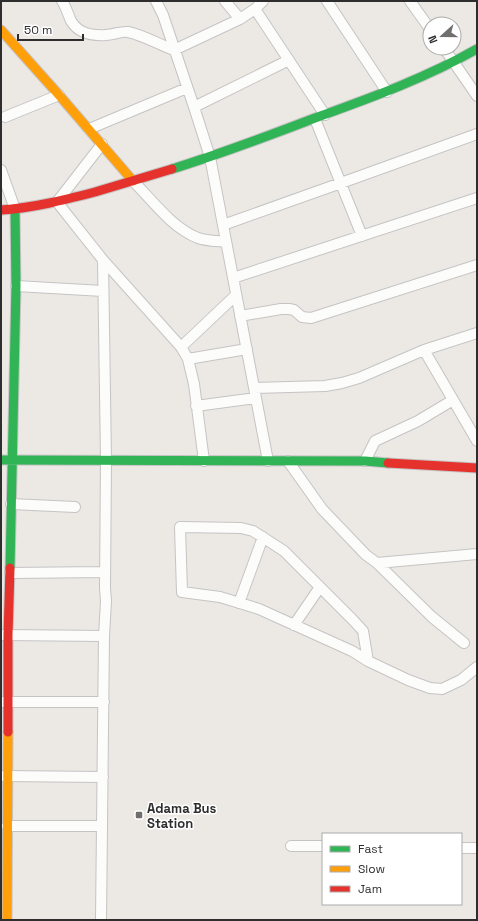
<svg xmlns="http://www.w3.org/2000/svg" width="478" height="921" font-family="'Space Grotesk',sans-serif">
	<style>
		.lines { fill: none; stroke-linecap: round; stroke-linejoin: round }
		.street-casing { stroke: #c5c4c5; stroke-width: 12 }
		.fast-casing { stroke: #c5c4c5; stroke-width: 11 }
		.slow-casing { stroke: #c5c4c5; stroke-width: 11 }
		.jam-casing { stroke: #c5c4c5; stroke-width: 11 }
		.street { stroke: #fcfcfb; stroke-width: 10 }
		.fast { stroke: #30b455; stroke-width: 9 }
		.slow { stroke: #ff9f0a; stroke-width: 9 }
		.jam { stroke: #e5322d; stroke-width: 9 }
		.poi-dot { fill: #706f6e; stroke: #fff; stroke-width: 1.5 }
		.labels { text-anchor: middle; stroke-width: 3; stroke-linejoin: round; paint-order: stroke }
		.poi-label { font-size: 13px; font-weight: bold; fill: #2e2e2e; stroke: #fff; text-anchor: start }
	</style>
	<rect width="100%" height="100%" fill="#ece8e4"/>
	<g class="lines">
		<defs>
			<path id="street" d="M 62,1 C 66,7 68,14 71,21 C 79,34 92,36 106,35 C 113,35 121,31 128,32 C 143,35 160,45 174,50 L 240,19 L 255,9 L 263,1
				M 156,1 L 163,15 L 194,107 L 210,157 L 268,461
				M 225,1 L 240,19
				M 327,1 L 387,92
				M 410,1 L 430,29
				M 255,9 L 325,115
				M 444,48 L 477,96
				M 194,107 L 289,60
				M 5,117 L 59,95
				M 315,119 L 362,236
				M 89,129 L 187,88
				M 1,170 L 15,209
				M 133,181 C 153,201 172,228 198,238 C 207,241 217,241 226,242
				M 223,225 L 341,183 L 477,134
				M 103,260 L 181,347 L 188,359 L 194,384 L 204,461
				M 233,278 L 477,198
				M 16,286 L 103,291
				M 240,316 L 281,309 L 289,309 L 294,310 L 302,317 L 311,318 L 477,265
				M 181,347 L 236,295
				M 424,350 L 477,441
				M 188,359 L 247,349
				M 254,388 L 325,386 L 342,383 L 359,378 L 424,350 L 477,333
				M 196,406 L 256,398
				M 288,461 L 322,509 L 366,555 L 377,563 L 432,617 L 464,643
				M 365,461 L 375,441 L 418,421 L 453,400
				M 11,504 L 75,507
				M 377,563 L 477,554
				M 10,573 L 105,572
				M 239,603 L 263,537
				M 294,625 L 320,587
				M 3,635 L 104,636
				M 368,661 L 363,631 L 353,620 L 284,551 L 253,531 L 241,528 L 180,527 L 182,592 L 220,597 L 259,609 L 352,651 L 368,661 L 408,680 L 430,688 L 442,689 L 461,680 L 477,667
				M 3,702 L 104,702
				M 3,776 L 103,777
				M 7,826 L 102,826
				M 291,846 L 323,846
				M 461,848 L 477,848
				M 101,920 L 104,636 L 106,601 L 105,588 L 106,460 L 103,260 L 57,202 L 102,144"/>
			<path id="fast" d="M 172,169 C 220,154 268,136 315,118 C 370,98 426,78 477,49
				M 1,460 L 365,461 L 388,463
				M 10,568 L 16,286 L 15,209"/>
			<path id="slow" d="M 1,30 L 59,95 L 133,181
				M 7,920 L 8,732"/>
			<path id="jam" d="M 1,210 C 33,208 64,200 95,192 C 121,184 146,177 172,169
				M 388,463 L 477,468
				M 8,732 L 8,635 L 10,568"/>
		</defs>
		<use href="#street" class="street-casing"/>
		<use href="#fast" class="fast-casing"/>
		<use href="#slow" class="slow-casing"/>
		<use href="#jam" class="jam-casing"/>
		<use href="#street" class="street"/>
		<use href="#fast" class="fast"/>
		<use href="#slow" class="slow"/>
		<use href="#jam" class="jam"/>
	</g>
	<rect class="poi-dot" x="135" y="811" width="8" height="8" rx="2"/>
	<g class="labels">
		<g class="poi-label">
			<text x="147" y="813">Adama Bus<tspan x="147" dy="15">Station</tspan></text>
		</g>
	</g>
	<rect width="478" height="921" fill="none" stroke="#2e2e2e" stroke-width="4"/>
	<rect x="322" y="833" width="140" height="72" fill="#ffffff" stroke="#ababab"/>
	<rect x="330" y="846" width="20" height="6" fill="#30b455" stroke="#ababab"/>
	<text x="358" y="853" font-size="12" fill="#2e2e2e">Fast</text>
	<rect x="330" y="866" width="20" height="6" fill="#ff9f0a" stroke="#ababab"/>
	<text x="358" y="873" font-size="12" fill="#2e2e2e">Slow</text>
	<rect x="330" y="886" width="20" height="6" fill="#e5322d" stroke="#ababab"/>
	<text x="358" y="893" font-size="12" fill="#2e2e2e">Jam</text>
	<g transform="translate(442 36) rotate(249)"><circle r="19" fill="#ffffff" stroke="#ababab"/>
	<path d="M0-3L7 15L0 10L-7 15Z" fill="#706f6e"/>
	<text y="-6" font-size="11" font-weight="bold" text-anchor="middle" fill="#2e2e2e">N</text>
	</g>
	<path d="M18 34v6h65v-6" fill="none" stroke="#2e2e2e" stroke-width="2"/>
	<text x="24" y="34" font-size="12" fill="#2e2e2e" stroke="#ffffff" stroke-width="3" paint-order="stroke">50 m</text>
</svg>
